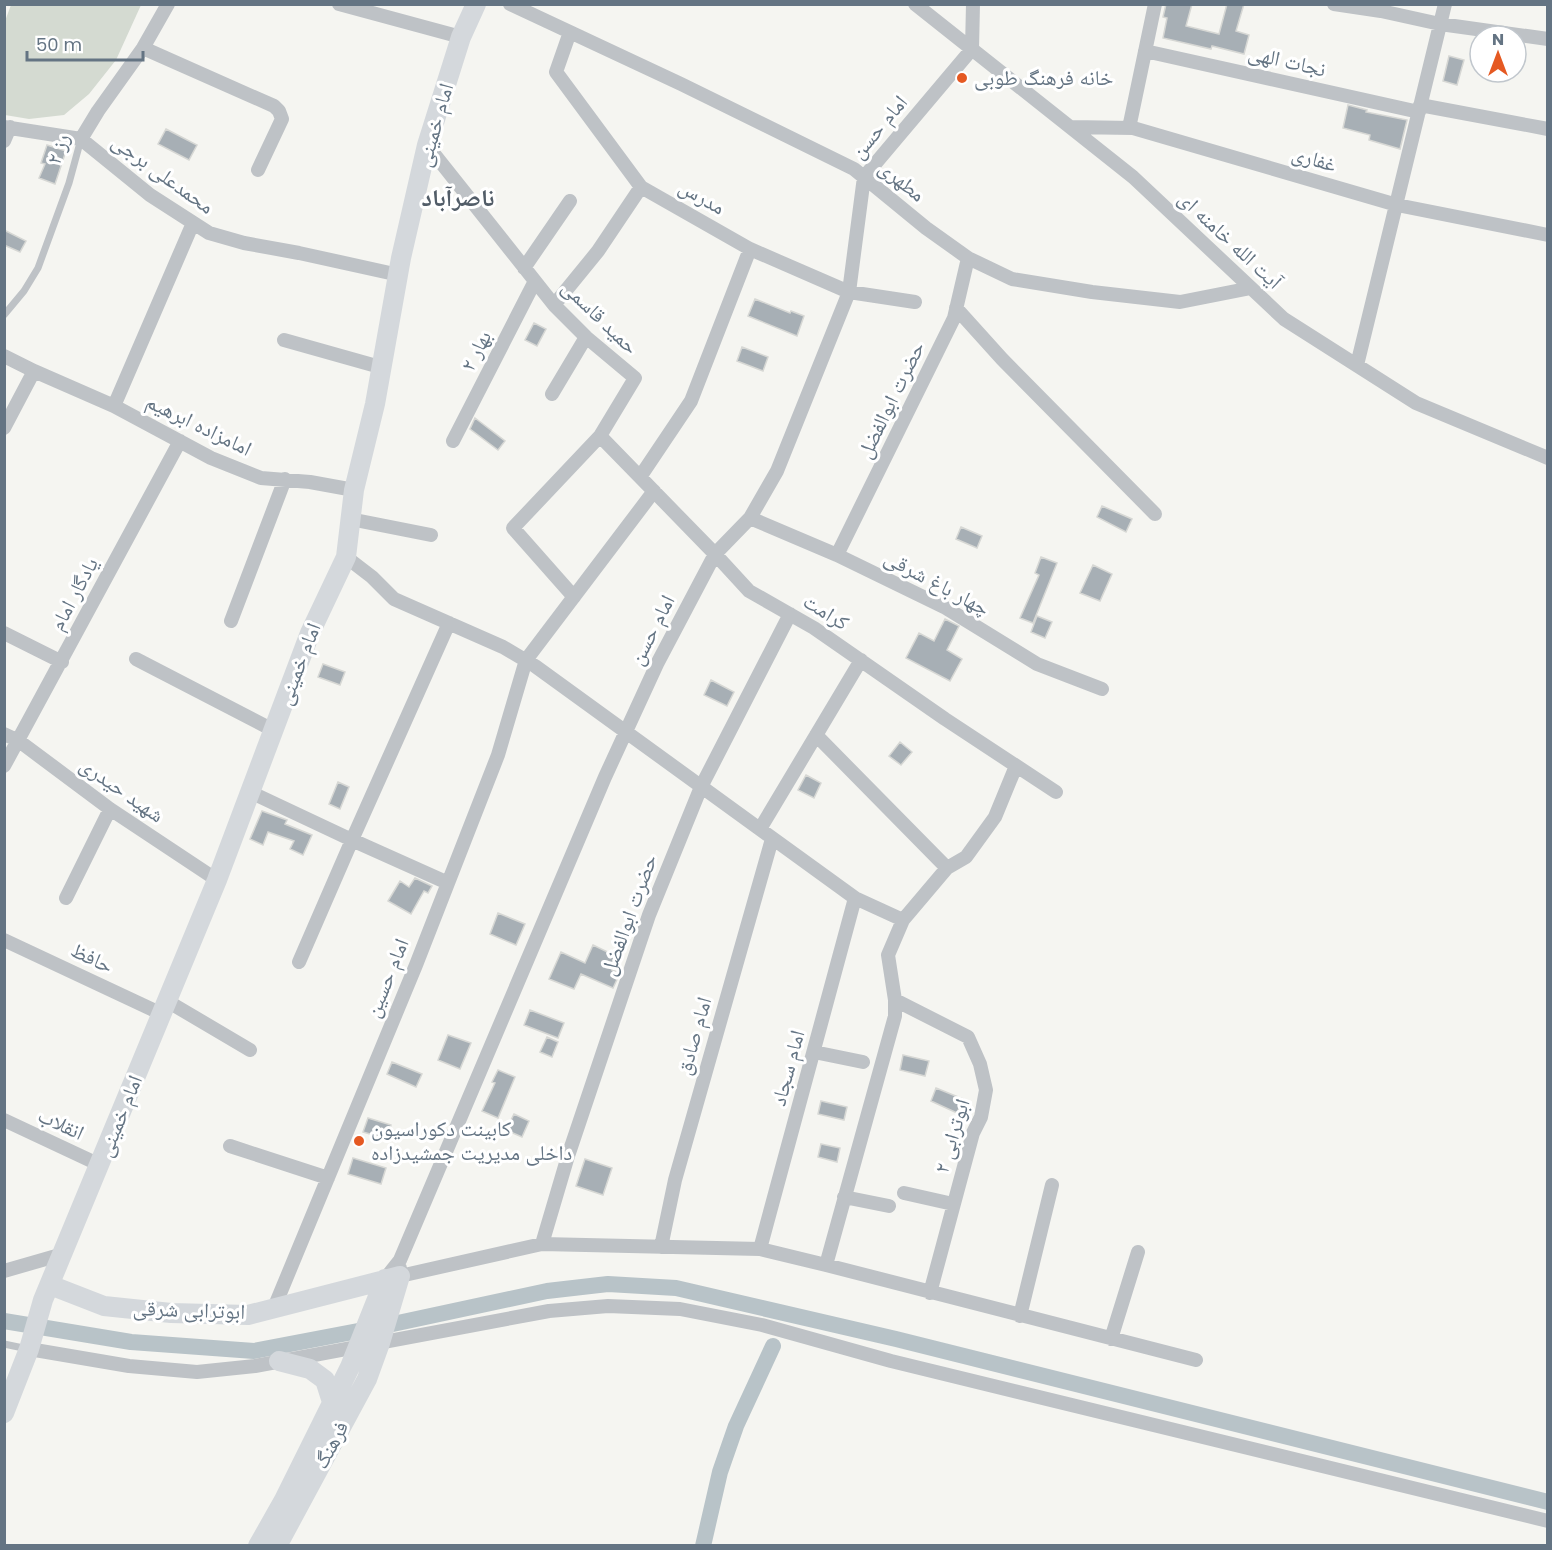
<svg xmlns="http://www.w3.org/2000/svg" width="1552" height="1550" font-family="Poppins,'Noto Naskh Arabic',sans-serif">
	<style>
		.green { fill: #d4dad1 }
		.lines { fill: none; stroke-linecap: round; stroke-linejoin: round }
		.canal { stroke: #b8c3c8; stroke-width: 16 }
		.building { fill: #a7afb5; stroke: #d6d7d4; stroke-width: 1.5 }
		.lane { stroke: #bec2c6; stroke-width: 7 }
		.street { stroke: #bec2c6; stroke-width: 14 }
		.secondary { stroke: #d4d8dc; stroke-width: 20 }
		.poi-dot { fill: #e55922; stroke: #fff; stroke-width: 2 }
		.labels { text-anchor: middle; stroke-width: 6; stroke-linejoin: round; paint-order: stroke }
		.street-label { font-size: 21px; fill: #647483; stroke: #fff }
		.poi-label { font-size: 21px; fill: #647483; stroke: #fff; text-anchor: start }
		.quarter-label { font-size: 24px; font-weight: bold; fill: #525d68; stroke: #fff }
	</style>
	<rect width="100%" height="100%" fill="#f5f5f1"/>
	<path class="green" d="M 11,5 L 11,4 L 141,5 L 116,60 L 89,94 L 64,115 L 29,119 L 5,115 L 5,21 Z"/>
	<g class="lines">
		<path class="canal" d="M 4,1321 L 131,1342 L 254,1351 L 379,1327 L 547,1291 L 608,1284 L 676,1288 L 896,1339 L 1548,1502
			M 703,1546 L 720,1472 L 736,1426 L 773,1346"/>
	</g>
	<path class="building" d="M 1166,4 L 1192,4 L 1186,26 L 1219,34 L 1227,4 L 1244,4 L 1236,31 L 1249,35 L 1244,54 L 1212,46 L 1211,49 L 1163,38 L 1167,18 L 1163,17 Z
		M 1449,56 L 1464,60 L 1457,85 L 1443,81 Z
		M 1348,105 L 1367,110 L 1366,112 L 1407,120 L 1400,149 L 1369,140 L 1370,135 L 1343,128 Z
		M 166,129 L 197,145 L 189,160 L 158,144 Z
		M 47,145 L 66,151 L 55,184 L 39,178 L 45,164 L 41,163 Z
		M 4,230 L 26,241 L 20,252 L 4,245 Z
		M 755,299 L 790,313 L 791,311 L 804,316 L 797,336 L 748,316 Z
		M 534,323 L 546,329 L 537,346 L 525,340 Z
		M 742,347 L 768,357 L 763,371 L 737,361 Z
		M 475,418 L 505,441 L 498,450 L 470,429 Z
		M 1102,506 L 1132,519 L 1126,532 L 1097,517 Z
		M 961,527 L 982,536 L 977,548 L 956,539 Z
		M 1041,557 L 1057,563 L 1033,623 L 1020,618 L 1039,575 L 1035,573 Z
		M 1093,565 L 1112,574 L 1100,601 L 1080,593 Z
		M 1037,616 L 1052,622 L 1045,638 L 1031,632 Z
		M 945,619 L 959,626 L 947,650 L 962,659 L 950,681 L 906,658 L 919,633 L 934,641 Z
		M 323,664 L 345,672 L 340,685 L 318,677 Z
		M 711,680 L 734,692 L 727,706 L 704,695 Z
		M 900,742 L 912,752 L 901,765 L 889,756 Z
		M 806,775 L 821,783 L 814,798 L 798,790 Z
		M 338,782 L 349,787 L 340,809 L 329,804 Z
		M 262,811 L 287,820 L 285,824 L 312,835 L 303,855 L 290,849 L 294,841 L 268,832 L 263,845 L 250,839 Z
		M 415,878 L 432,886 L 428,893 L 424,891 L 411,914 L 388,901 L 400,881 L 409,887 Z
		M 498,913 L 525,924 L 516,945 L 490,934 Z
		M 593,945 L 618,957 L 612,970 L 620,973 L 613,988 L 581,974 L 574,989 L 549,979 L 561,952 L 585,963 Z
		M 530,1010 L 564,1023 L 558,1038 L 524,1025 Z
		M 448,1035 L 471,1043 L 460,1069 L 438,1060 Z
		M 547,1037 L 558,1042 L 552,1057 L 540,1052 Z
		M 903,1055 L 929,1061 L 925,1076 L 900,1070 Z
		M 392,1062 L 422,1074 L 416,1087 L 387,1074 Z
		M 498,1070 L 515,1077 L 498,1118 L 482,1111 L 495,1083 L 492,1082 Z
		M 936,1088 L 963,1099 L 957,1113 L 931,1101 Z
		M 821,1101 L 847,1107 L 844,1120 L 818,1114 Z
		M 514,1114 L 529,1121 L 522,1137 L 506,1130 Z
		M 368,1118 L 391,1125 L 387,1139 L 363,1132 Z
		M 821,1144 L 840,1148 L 837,1162 L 818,1157 Z
		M 353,1158 L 386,1168 L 381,1184 L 348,1174 Z
		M 585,1159 L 612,1168 L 603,1195 L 576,1186 Z"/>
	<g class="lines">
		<path class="lane" d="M 4,315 L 24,291 L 38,268 L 69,183 L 81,139
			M 4,1344 L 28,1349"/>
		<path class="street" d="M 339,4 L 461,37
			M 510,4 L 681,84 L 854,169 L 926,228 L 968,258 L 1012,279 L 1092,292 L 1180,302 L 1251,288
			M 915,4 L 1133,177 L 1284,319 L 1416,403 L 1548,458
			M 1334,4 L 1381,11 L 1440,24 L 1548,39
			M 570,32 L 556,72 L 641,187 L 750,249 L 849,292 L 915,302
			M 143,48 L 274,106 L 279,111 L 282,119 L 258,170
			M 1145,51 L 1419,112
			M 1420,105 L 1548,129
			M 4,127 L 81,139 L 150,195 L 209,233 L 244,243 L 299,253 L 399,275
			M 1070,127 L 1133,128 L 1397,205 L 1548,235
			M 1129,128 L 1155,4
			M 81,139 L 98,111 L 143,48 L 168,4
			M 4,141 L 10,127
			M 427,145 L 554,305 L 586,337 L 635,378 L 600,436 L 513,528 L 574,597
			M 524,268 L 570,201
			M 554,305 L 598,251 L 641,187
			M 956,308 L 1002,359 L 1155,514
			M 284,340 L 380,367
			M 4,356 L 34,371 L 4,428
			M 1357,365 L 1445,4
			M 34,371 L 114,406 L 211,458 L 261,478 L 310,482 L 354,490
			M 552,394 L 586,337
			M 114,406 L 193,223
			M 600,436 L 715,554 L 749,591 L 814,628 L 945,719 L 1056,792
			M 453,441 L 535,281
			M 640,477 L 691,401 L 750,249
			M 750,518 L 837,555 L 946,608 L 1037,664 L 1102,689
			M 350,519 L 431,535
			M 837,555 L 954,318 L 968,258
			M 346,557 L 372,577 L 394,599 L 503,647 L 535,666 L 855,898 L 903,920 L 888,955 L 895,1000 L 895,1016 L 826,1265
			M 231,621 L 285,479
			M 4,633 L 62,662
			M 136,659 L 273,730
			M 4,734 L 19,741 L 110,809 L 217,880
			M 816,735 L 947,868
			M 4,766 L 180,441
			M 250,792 L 352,840 L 299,962
			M 760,829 L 861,660
			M 448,883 L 352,840 L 449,623
			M 66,898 L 110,809
			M 903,920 L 947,868 L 966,857 L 995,817 L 1016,766
			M 4,940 L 162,1014
			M 895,1000 L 968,1037 L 980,1064 L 986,1090 L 981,1117 L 973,1133 L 930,1293
			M 167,1001 L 250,1050
			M 814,1052 L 863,1062
			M 4,1120 L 100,1165
			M 230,1146 L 328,1178
			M 904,1193 L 953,1204
			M 844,1197 L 889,1206
			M 542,1244 L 568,1156 L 649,915 L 701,787 L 790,614
			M 661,1247 L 675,1180 L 772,839
			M 760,1249 L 855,898
			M 400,1268 L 400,1276 L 542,1244 L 760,1249 L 826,1265 L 1196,1360
			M 4,1271 L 63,1254
			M 385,1279 L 400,1260 L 605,777 L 657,664 L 715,554 L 750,518 L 777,471 L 849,292 L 864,177 L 972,49 L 973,4
			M 274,1308 L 416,965 L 498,755 L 526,660 L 654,491
			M 1020,1316 L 1052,1185
			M 1111,1339 L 1138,1252
			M 29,1349 L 129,1366 L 197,1372 L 255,1366 L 549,1311 L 608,1306 L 680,1309 L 762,1325 L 891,1361 L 1548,1521"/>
		<path class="secondary" d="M 50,1285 L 104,1306 L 171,1313 L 248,1315 L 400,1276 L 380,1343 L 367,1379 L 277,1546
			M 279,1361 L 310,1369 L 325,1380 L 332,1402
			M 4,1413 L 29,1349 L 43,1300 L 217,880 L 310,633 L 346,557 L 354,490 L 375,404 L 401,258 L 427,145 L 461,37 L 476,4
			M 258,1546 L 284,1500 L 350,1367 L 385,1279"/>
	</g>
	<g class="poi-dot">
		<circle cx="962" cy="78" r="6"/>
		<circle cx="359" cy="1141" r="6"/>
	</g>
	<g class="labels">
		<g class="street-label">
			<text transform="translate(1287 61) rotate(13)" y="7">نجات الهی</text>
			<text transform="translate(435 125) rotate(-74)" y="7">امام خمینی</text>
			<text transform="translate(879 127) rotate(-50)" y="7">امام حسن</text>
			<text transform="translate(58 149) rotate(-71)" y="7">رز ۲</text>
			<text transform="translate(1314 159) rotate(16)" y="7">غفاری</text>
			<text transform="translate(163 174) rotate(36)" y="7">محمدعلی برجی</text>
			<text transform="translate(902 181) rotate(39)" y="7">مطهری</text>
			<text transform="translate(702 197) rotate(30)" y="7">مدرس</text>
			<text transform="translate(1230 240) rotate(43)" y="7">آیت الله خامنه ای</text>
			<text transform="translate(600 317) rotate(44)" y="7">حمید قاسمی</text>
			<text transform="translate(476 351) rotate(-63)" y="7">بهار ۲</text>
			<text transform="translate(891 400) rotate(-64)" y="7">حضرت ابوالفضل</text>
			<text transform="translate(199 425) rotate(26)" y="7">امامزاده ابرهیم</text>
			<text transform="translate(937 583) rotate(28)" y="7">چهار باغ شرقی</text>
			<text transform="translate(74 594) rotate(-62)" y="7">یادگار امام</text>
			<text transform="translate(826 612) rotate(32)" y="7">کرامت</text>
			<text transform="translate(652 630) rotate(-63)" y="7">امام حسن</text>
			<text transform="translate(299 664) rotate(-69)" y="7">امام خمینی</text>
			<text transform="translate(122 790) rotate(35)" y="7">شهید حیدری</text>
			<text transform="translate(629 915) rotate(-70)" y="7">حضرت ابوالفضل</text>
			<text transform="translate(92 958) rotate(25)" y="7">حافظ</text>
			<text transform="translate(387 978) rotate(-68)" y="7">امام حسین</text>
			<text transform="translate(694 1036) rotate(-74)" y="7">امام صادق</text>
			<text transform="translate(788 1068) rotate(-75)" y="7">امام سجاد</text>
			<text transform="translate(120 1116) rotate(-68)" y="7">امام خمینی</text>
			<text transform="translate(61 1124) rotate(25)" y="7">انقلاب</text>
			<text transform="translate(952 1136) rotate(-73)" y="7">ابوترابی ۲</text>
			<text transform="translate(189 1310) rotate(2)" y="7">ابوترابی شرقی</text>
			<text transform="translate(331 1445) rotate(-62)" y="7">فرهنگ</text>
		</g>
		<g class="poi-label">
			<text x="974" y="85">خانه فرهنگ طوبی</text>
			<text x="371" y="1136">کابینت دکوراسیون<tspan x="371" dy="24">داخلی مدیریت جمشیدزاده</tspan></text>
		</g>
		<g class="quarter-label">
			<text x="458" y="206">ناصرآباد</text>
		</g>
	</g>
	<rect width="1552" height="1550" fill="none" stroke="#647483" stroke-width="12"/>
	<g transform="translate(1498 54)"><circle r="28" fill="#ffffff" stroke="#c1c7cd" stroke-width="1.5"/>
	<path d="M0-4.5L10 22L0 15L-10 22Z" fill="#e55922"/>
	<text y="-9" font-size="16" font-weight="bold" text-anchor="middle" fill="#647483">N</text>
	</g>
	<path d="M27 51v9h116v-9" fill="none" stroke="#647483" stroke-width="3"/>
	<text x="36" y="51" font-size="18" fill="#647483" stroke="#ffffff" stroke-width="4.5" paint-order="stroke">50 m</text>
</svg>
